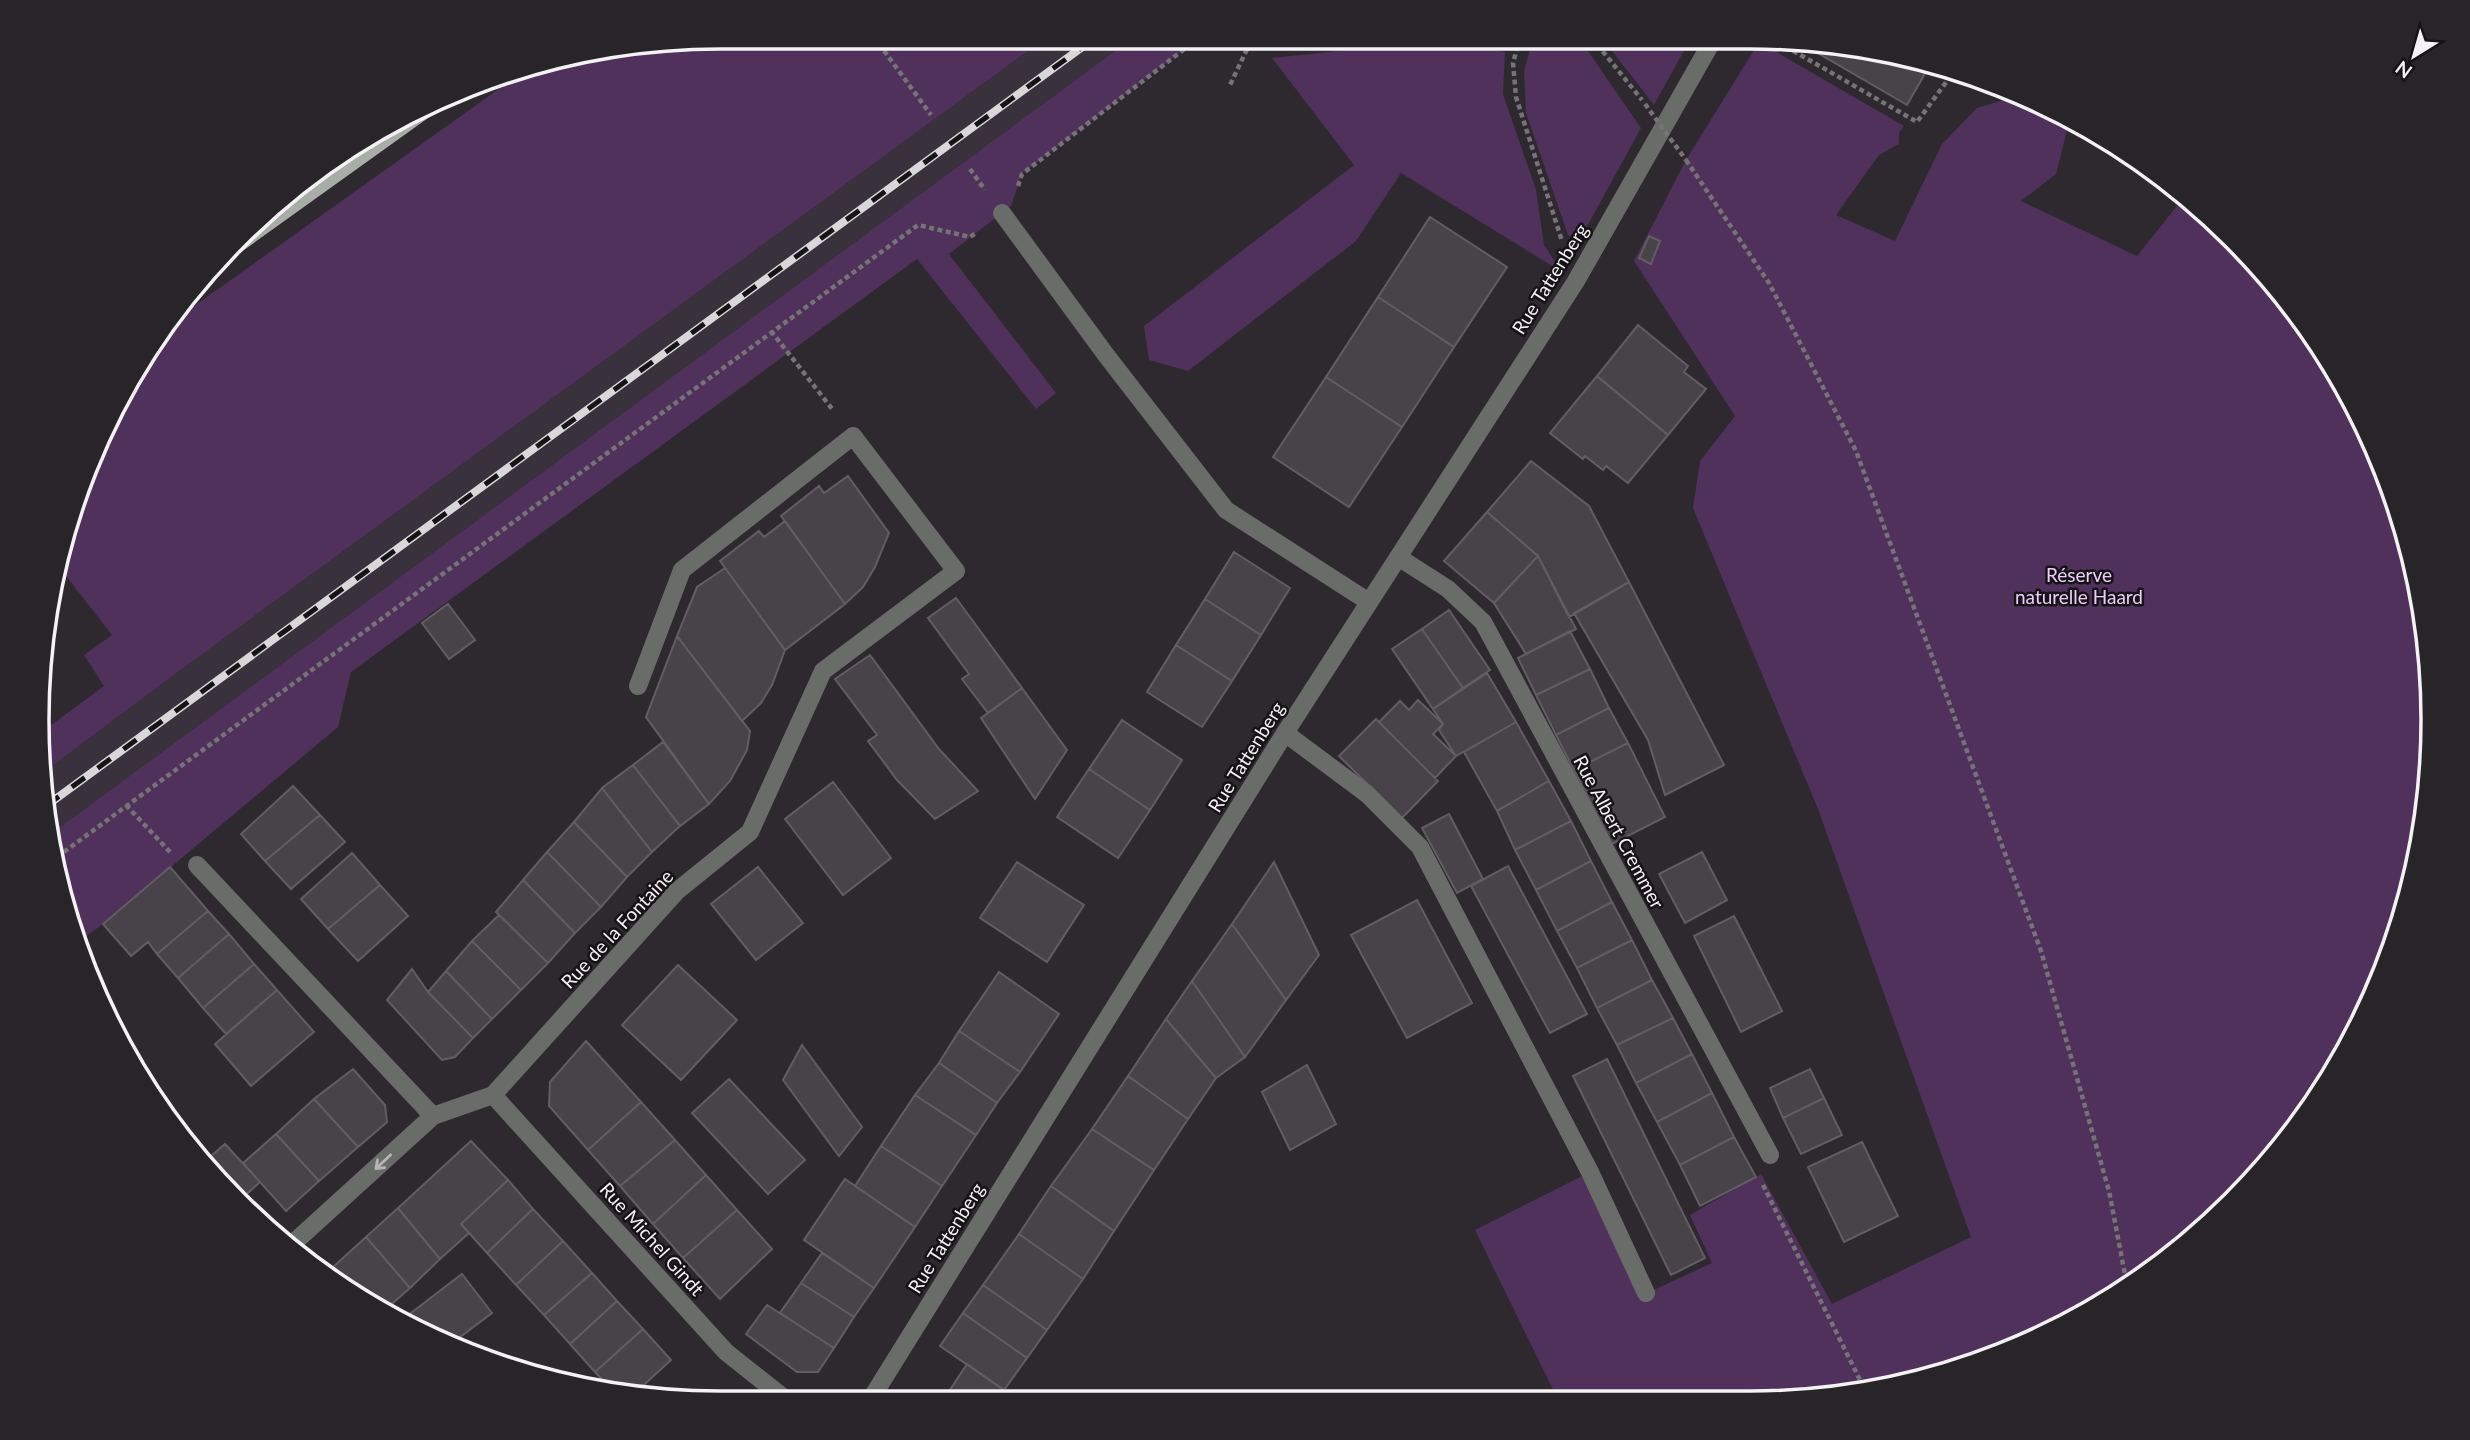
<svg xmlns="http://www.w3.org/2000/svg" width="2470" height="1440" font-family="Lato,sans-serif">
	<style>
		.built { fill: #39313c }
		.green { fill: #4f315c }
		.building { fill: #474349; stroke: #615d63; stroke-width: 2 }
		.lines { fill: none; stroke-linecap: round; stroke-linejoin: round }
		.path { stroke: #767378; stroke-width: 4.5; stroke-dasharray: 5 3.5; stroke-linecap: butt }
		.minor { stroke: #6a6c69; stroke-width: 18 }
		.major { stroke: #a9ada7; stroke-width: 18 }
		.rail-casing { stroke: #dad7db; stroke-width: 8 }
		.rail { stroke: #151315; stroke-width: 5; stroke-dasharray: 16; stroke-linecap: butt }
		.path-bridge { stroke: #767378; stroke-width: 4.5; stroke-dasharray: 5 3.5; stroke-linecap: butt }
		.oneway { stroke: #b6b6b7 }
		.labels { text-anchor: middle; stroke-width: 5; stroke-linejoin: round; paint-order: stroke }
		.street-label { font-size: 19px; fill: #f5f2f6; stroke: #151315 }
		.park-label { font-size: 19px; fill: #edccfc; stroke: #151315 }
		.rim { fill: none; stroke: #f5f2f6; stroke-width: 3.5 }
	</style>
	<rect width="100%" height="100%" fill="#2d292f"/>
	<path class="built" d="M 1047,37 L 1134,37 L 52,833 L 40,775 L 171,677 Z"/>
	<path class="green" d="M 720,37 L 1047,37 L 171,677 L 40,775 L 38,764 L 39,734 L 104,686 L 84,655 L 112,635 L 56,563 L 60,543 L 107,418 L 159,331 L 527,69 Z
		M 1134,37 L 1200,37 L 1022,174 L 1011,206 L 949,254 L 1056,393 L 1036,409 L 917,259 L 351,672 L 338,727 L 103,924 L 75,944 L 52,833 Z
		M 1546,38 L 1579,38 L 1641,128 L 1579,241 L 1568,235 L 1526,113 L 1524,71 L 1532,42 Z
		M 1602,38 L 1691,38 L 1654,105 Z
		M 1432,41 L 1505,52 L 1503,94 L 1536,190 L 1544,245 L 1562,272 L 1401,173 L 1356,241 L 1188,371 L 1149,360 L 1144,326 L 1354,165 L 1272,58 Z
		M 1759,42 L 1904,126 L 1899,133 L 1899,144 L 1879,155 L 1836,215 L 1895,241 L 1942,144 L 1977,108 L 2016,96 L 2069,122 L 2056,174 L 2021,201 L 2137,256 L 2184,197 L 2233,237 L 2318,340 L 2381,458 L 2420,586 L 2433,720 L 2420,853 L 2381,981 L 2318,1099 L 2233,1203 L 2092,1312 L 1969,1367 L 1795,1402 L 1559,1402 L 1475,1230 L 1590,1172 L 1647,1293 L 1712,1263 L 1690,1215 L 1761,1174 L 1832,1304 L 1971,1237 L 1818,809 L 1693,508 L 1700,461 L 1735,416 L 1634,261 L 1686,160 Z"/>
	<path class="building" d="M 1792,38 L 1795,38 L 1930,65 L 1907,105 Z
		M 1430,217 L 1507,267 L 1454,347 L 1378,297 Z
		M 1649,236 L 1660,241 L 1651,264 L 1639,258 Z
		M 1378,297 L 1454,347 L 1402,427 L 1326,377 Z
		M 1638,325 L 1688,366 L 1684,372 L 1706,389 L 1668,435 L 1597,376 Z
		M 1597,376 L 1668,435 L 1628,483 L 1606,466 L 1603,470 L 1585,456 L 1583,459 L 1550,433 Z
		M 1326,377 L 1402,427 L 1349,507 L 1273,457 Z
		M 1531,461 L 1589,506 L 1629,582 L 1569,617 L 1538,556 L 1487,512 Z
		M 848,476 L 889,533 L 875,567 L 863,587 L 845,604 L 781,516 L 819,486 L 824,493 Z
		M 1487,512 L 1538,556 L 1494,603 L 1444,561 Z
		M 785,521 L 845,604 L 785,650 L 720,561 L 759,531 L 764,537 Z
		M 1234,552 L 1290,588 L 1261,635 L 1205,599 Z
		M 1538,556 L 1576,629 L 1526,654 L 1494,603 Z
		M 725,568 L 785,650 L 772,685 L 761,703 L 742,721 L 677,636 L 697,587 Z
		M 1629,582 L 1724,765 L 1665,795 L 1648,740 L 1574,613 Z
		M 956,598 L 1022,688 L 988,713 L 962,679 L 969,674 L 928,618 Z
		M 1205,599 L 1261,635 L 1232,681 L 1176,645 Z
		M 448,604 L 475,640 L 449,659 L 422,623 Z
		M 1449,610 L 1490,670 L 1463,688 L 1422,629 Z
		M 1422,629 L 1463,688 L 1433,709 L 1392,649 Z
		M 1570,631 L 1590,669 L 1536,695 L 1518,658 Z
		M 677,636 L 750,731 L 747,750 L 730,781 L 709,804 L 646,717 Z
		M 1176,645 L 1232,681 L 1202,727 L 1147,692 Z
		M 870,655 L 939,749 L 978,791 L 935,819 L 897,780 L 868,741 L 877,735 L 835,679 Z
		M 1590,669 L 1609,708 L 1556,735 L 1536,695 Z
		M 1487,673 L 1516,722 L 1456,756 L 1439,730 L 1443,724 L 1433,709 Z
		M 1022,688 L 1067,750 L 1035,799 L 981,718 Z
		M 1418,700 L 1443,724 L 1433,734 L 1456,756 L 1435,778 L 1379,722 L 1400,701 L 1409,710 Z
		M 1609,708 L 1628,743 L 1574,770 L 1556,735 Z
		M 1376,719 L 1438,781 L 1402,818 L 1339,756 Z
		M 1122,720 L 1182,760 L 1150,810 L 1089,769 Z
		M 1516,722 L 1549,781 L 1497,811 L 1464,752 Z
		M 663,742 L 709,804 L 680,826 L 633,765 Z
		M 1628,743 L 1665,817 L 1612,844 L 1574,770 Z
		M 633,765 L 680,826 L 652,852 L 602,788 Z
		M 1089,769 L 1150,810 L 1118,858 L 1057,817 Z
		M 1549,781 L 1571,821 L 1515,850 L 1497,811 Z
		M 833,782 L 891,858 L 843,895 L 785,819 Z
		M 293,786 L 320,815 L 265,861 L 241,834 Z
		M 602,788 L 652,852 L 627,877 L 574,822 Z
		M 1449,814 L 1483,879 L 1457,893 L 1422,828 Z
		M 320,815 L 345,842 L 291,889 L 265,861 Z
		M 1571,821 L 1591,861 L 1536,890 L 1515,850 Z
		M 574,822 L 627,877 L 601,907 L 547,852 Z
		M 547,852 L 601,907 L 575,933 L 523,880 Z
		M 1702,852 L 1727,900 L 1685,923 L 1659,874 Z
		M 352,853 L 380,885 L 328,929 L 301,899 Z
		M 1591,861 L 1612,902 L 1557,931 L 1536,890 Z
		M 1017,862 L 1084,905 L 1047,962 L 980,918 Z
		M 1274,862 L 1319,955 L 1286,1000 L 1232,924 Z
		M 1508,866 L 1587,1014 L 1550,1033 L 1471,886 Z
		M 170,867 L 208,911 L 157,954 L 148,942 L 131,956 L 103,924 Z
		M 758,867 L 803,923 L 756,960 L 711,904 Z
		M 523,880 L 575,933 L 548,963 L 496,912 Z
		M 380,885 L 408,916 L 358,961 L 328,929 Z
		M 1417,900 L 1472,1003 L 1407,1038 L 1351,935 Z
		M 1612,902 L 1632,940 L 1577,968 L 1557,931 Z
		M 208,911 L 229,934 L 178,978 L 157,954 Z
		M 499,915 L 548,963 L 521,990 L 472,941 Z
		M 1734,916 L 1782,1011 L 1741,1032 L 1694,936 Z
		M 1232,924 L 1286,1000 L 1245,1057 L 1192,981 Z
		M 229,934 L 254,964 L 203,1008 L 178,978 Z
		M 1632,940 L 1652,980 L 1597,1008 L 1577,968 Z
		M 472,941 L 521,990 L 492,1019 L 446,971 Z
		M 254,964 L 277,990 L 226,1034 L 203,1008 Z
		M 678,965 L 737,1020 L 681,1080 L 622,1025 Z
		M 412,969 L 428,992 L 473,1038 L 455,1057 L 442,1060 L 387,1000 Z
		M 446,971 L 492,1019 L 473,1038 L 428,992 Z
		M 999,972 L 1059,1014 L 1020,1072 L 959,1031 Z
		M 1652,980 L 1673,1018 L 1617,1045 L 1597,1008 Z
		M 1192,981 L 1245,1057 L 1216,1078 L 1166,1019 Z
		M 277,990 L 314,1032 L 251,1086 L 215,1044 Z
		M 1673,1018 L 1692,1054 L 1636,1083 L 1617,1045 Z
		M 1166,1019 L 1216,1078 L 1188,1119 L 1128,1076 Z
		M 959,1031 L 1020,1072 L 997,1103 L 939,1063 Z
		M 586,1041 L 641,1102 L 588,1150 L 549,1106 L 550,1082 Z
		M 802,1045 L 862,1127 L 839,1156 L 783,1080 Z
		M 1692,1054 L 1712,1093 L 1657,1122 L 1636,1083 Z
		M 1607,1059 L 1705,1258 L 1671,1275 L 1573,1076 Z
		M 939,1063 L 997,1103 L 976,1135 L 915,1095 Z
		M 1307,1065 L 1336,1124 L 1290,1150 L 1262,1092 Z
		M 353,1069 L 385,1105 L 387,1122 L 358,1147 L 314,1099 Z
		M 1810,1069 L 1824,1098 L 1783,1118 L 1770,1088 Z
		M 1128,1076 L 1188,1119 L 1154,1170 L 1092,1129 Z
		M 729,1079 L 805,1160 L 768,1194 L 692,1113 Z
		M 1712,1093 L 1734,1137 L 1680,1165 L 1657,1122 Z
		M 915,1095 L 976,1135 L 942,1186 L 881,1146 Z
		M 1824,1098 L 1842,1135 L 1801,1154 L 1783,1118 Z
		M 314,1099 L 358,1147 L 319,1181 L 276,1134 Z
		M 641,1102 L 675,1140 L 620,1186 L 588,1150 Z
		M 1092,1129 L 1154,1170 L 1114,1231 L 1051,1186 Z
		M 276,1134 L 319,1181 L 286,1211 L 243,1163 Z
		M 1734,1137 L 1756,1177 L 1700,1206 L 1680,1165 Z
		M 675,1140 L 706,1175 L 653,1224 L 620,1186 Z
		M 471,1141 L 508,1180 L 461,1224 L 469,1233 L 440,1259 L 398,1208 Z
		M 1862,1142 L 1898,1216 L 1844,1242 L 1808,1167 Z
		M 225,1144 L 260,1182 L 239,1201 L 203,1163 Z
		M 881,1146 L 942,1186 L 915,1227 L 855,1186 Z
		M 706,1175 L 737,1210 L 683,1258 L 653,1224 Z
		M 845,1179 L 915,1227 L 874,1288 L 804,1240 Z
		M 508,1180 L 533,1209 L 487,1253 L 461,1224 Z
		M 1051,1186 L 1114,1231 L 1083,1279 L 1019,1234 Z
		M 398,1208 L 440,1259 L 410,1288 L 366,1237 Z
		M 533,1209 L 563,1241 L 516,1285 L 487,1253 Z
		M 737,1210 L 772,1249 L 720,1299 L 683,1258 Z
		M 1019,1234 L 1083,1279 L 1047,1330 L 983,1285 Z
		M 366,1237 L 410,1288 L 385,1310 L 360,1298 L 333,1267 Z
		M 563,1241 L 592,1273 L 544,1315 L 516,1285 Z
		M 822,1253 L 874,1288 L 854,1317 L 801,1283 Z
		M 333,1267 L 360,1298 L 341,1288 L 324,1275 Z
		M 592,1273 L 617,1301 L 570,1344 L 544,1315 Z
		M 462,1274 L 492,1313 L 452,1343 L 403,1319 Z
		M 801,1283 L 854,1317 L 834,1348 L 780,1313 Z
		M 983,1285 L 1047,1330 L 1027,1358 L 963,1313 Z
		M 617,1301 L 643,1329 L 595,1372 L 570,1344 Z
		M 767,1305 L 834,1348 L 818,1372 L 797,1372 L 746,1334 Z
		M 963,1313 L 1027,1358 L 1004,1390 L 940,1346 Z
		M 643,1329 L 671,1360 L 634,1394 L 611,1389 L 595,1372 Z
		M 967,1364 L 1004,1390 L 1021,1402 L 949,1402 L 944,1399 Z"/>
	<g class="lines">
		<path class="path" d="M 874,37 L 931,115
			M 1212,37 L 1249,45 L 1230,85
			M 1495,38 L 1518,41
			M 1520,38 L 1513,63 L 1516,97 L 1562,241
			M 1592,38 L 1642,100
			M 1771,38 L 1917,122 L 1955,70
			M 1249,45 L 1346,38
			M 1686,160 L 1769,283 L 1856,451 L 2041,951 L 2109,1191 L 2127,1285
			M 970,169 L 985,190
			M 1018,186 L 1022,174 L 1200,37
			M 771,331 L 833,410
			M 126,805 L 170,852
			M 57,857 L 918,225 L 970,237 L 976,233
			M 1763,1185 L 1864,1388"/>
		<path class="minor" d="M 1002,213 L 1106,355 L 1226,510 L 1369,602
			M 1398,557 L 1448,589 L 1483,622 L 1770,1155
			M 1285,733 L 1367,794 L 1420,847 L 1590,1172 L 1646,1293
			M 197,865 L 433,1116
			M 493,1095 L 726,1352 L 789,1402
			M 288,1248 L 433,1116 L 493,1095 L 677,891 L 750,832 L 823,671 L 956,571 L 853,436 L 682,570 L 638,686
			M 869,1402 L 1285,733 L 1576,281 L 1714,38"/>
		<path class="major" d="M 223,254 L 442,97"/>
		<defs>
			<path id="rail" d="M 46,806 L 1096,37"/>
		</defs>
		<use href="#rail" class="rail-casing"/>
		<use href="#rail" class="rail"/>
		<path class="path-bridge" d="M 1645,104 L 1686,160"/>
	</g>
	<defs><path id="oneway-shaft" d="M-6 0H5M1.5-3L5.5 0L1.5 3" fill="none" stroke-width="1.6" stroke-linecap="round" stroke-linejoin="round" transform="scale(1.75)"/></defs>
	<use class="oneway" href="#oneway-shaft" transform="translate(383 1162) rotate(137)"/>
	<g class="labels">
		<g class="street-label">
			<text transform="translate(1550 279) rotate(-58)" y="7">Rue Tattenberg</text>
			<text transform="translate(1246 757) rotate(-58)" y="7">Rue Tattenberg</text>
			<text transform="translate(1619 832) rotate(62)" y="7">Rue Albert Cremmer</text>
			<text transform="translate(617 929) rotate(-47)" y="7">Rue de la Fontaine</text>
			<text transform="translate(946 1238) rotate(-58)" y="7">Rue Tattenberg</text>
			<text transform="translate(652 1239) rotate(48)" y="7">Rue Michel Gindt</text>
		</g>
		<g class="park-label">
			<text x="2079" y="582">Réserve<tspan x="2079" dy="22">naturelle Haard</tspan></text>
		</g>
	</g>
	<path d="M0 0H2470V1440H0ZM720 49H1750A671 671 0 0 1 2421 720V720A671 671 0 0 1 1750 1391H720A671 671 0 0 1 49 720V720A671 671 0 0 1 720 49Z" fill="#272527" fill-rule="evenodd"/>
	<path class="rim" d="M720 49H1750A671 671 0 0 1 2421 720V720A671 671 0 0 1 1750 1391H720A671 671 0 0 1 49 720V720A671 671 0 0 1 720 49Z"/>
	<g transform="translate(2414 56) rotate(217)" stroke="#151315" stroke-width="5" paint-order="stroke">
	<path d="M0-5L12 26L0 18L-12 26Z" fill="#f5f2f6"/>
	<text y="-10" font-size="19" font-weight="bold" text-anchor="middle" fill="#f5f2f6">N</text>
	</g>
</svg>
